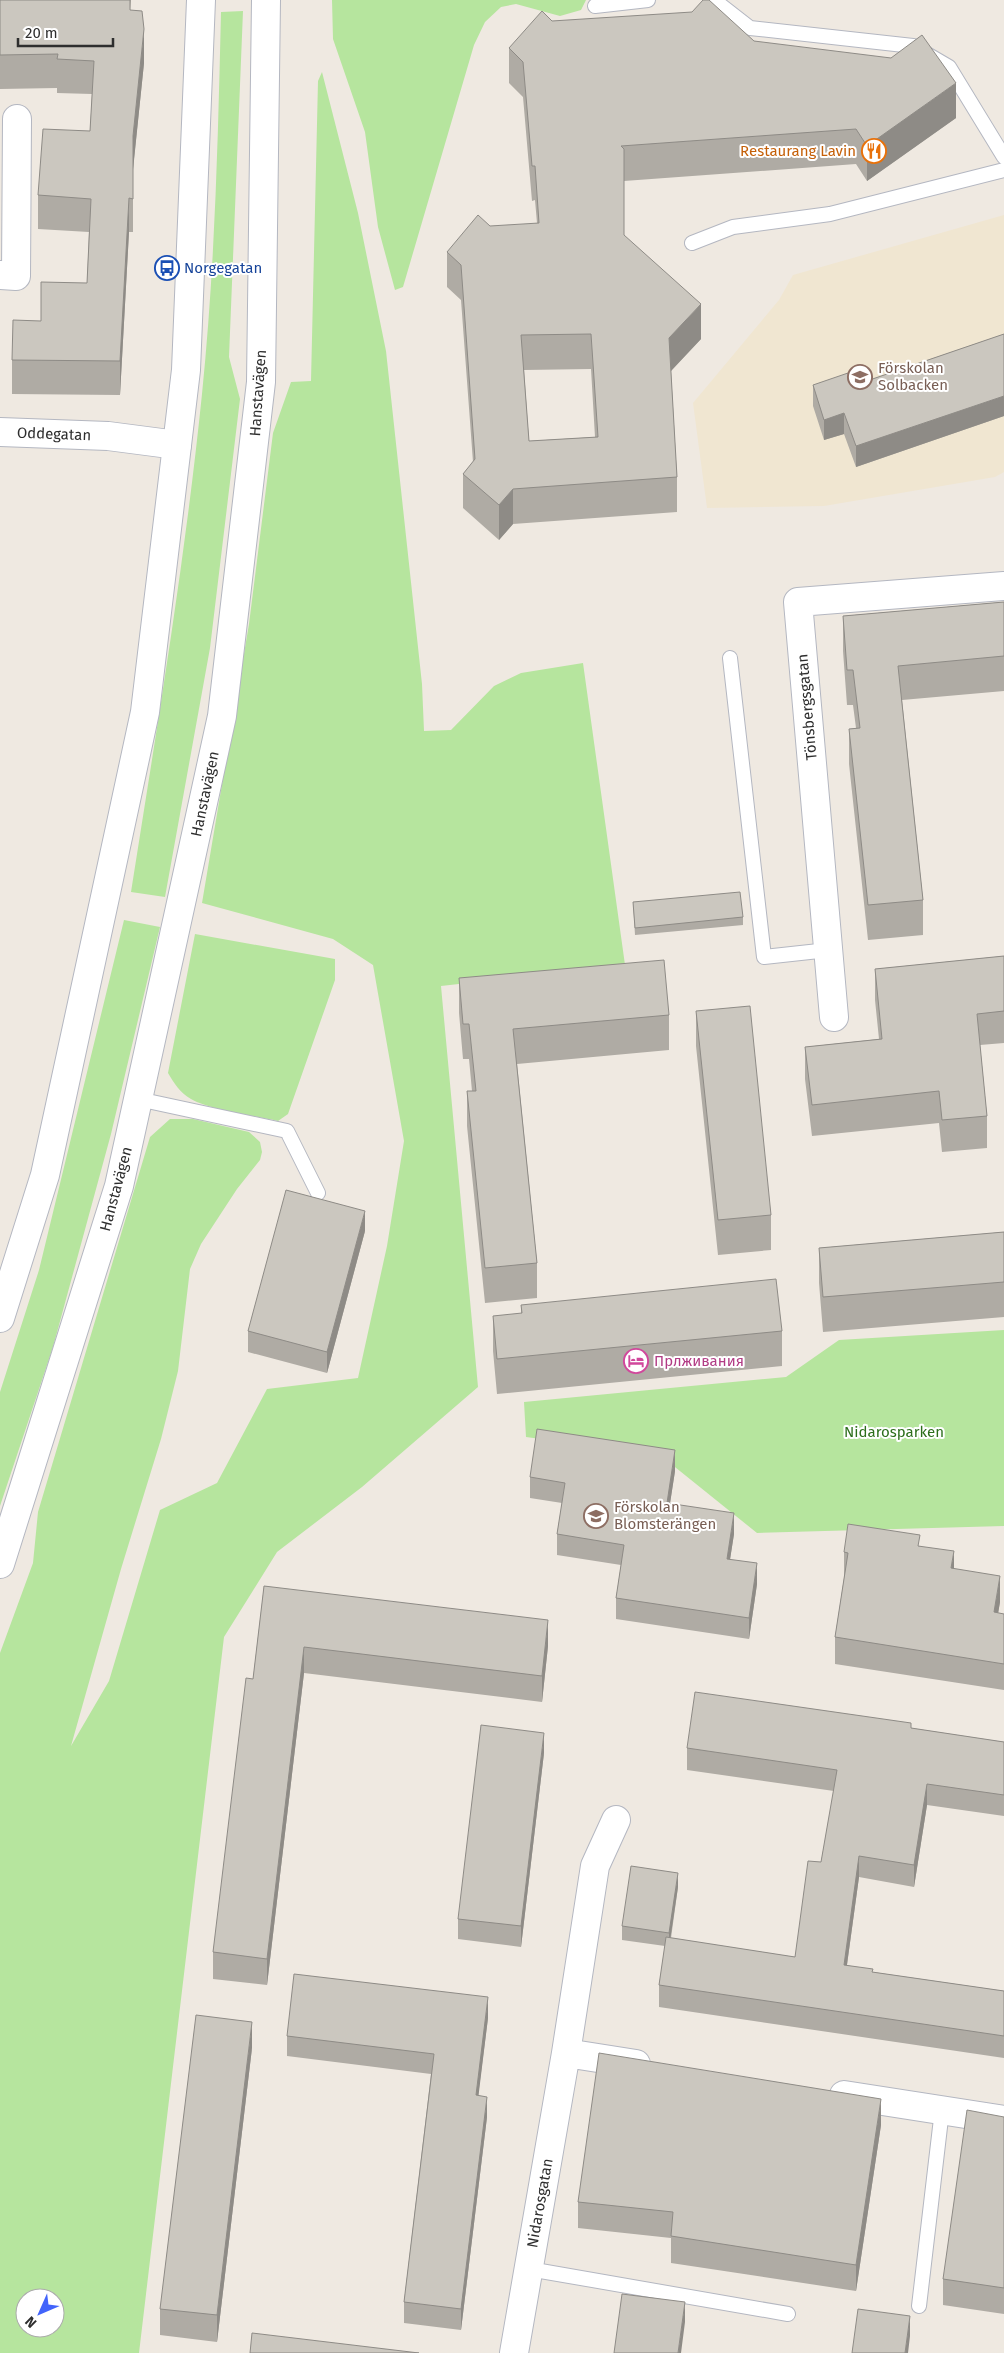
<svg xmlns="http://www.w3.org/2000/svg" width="1004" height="2353" font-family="'Fira Sans',sans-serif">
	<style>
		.education { fill: #f0e6d1 }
		.green { fill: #b6e59e; fill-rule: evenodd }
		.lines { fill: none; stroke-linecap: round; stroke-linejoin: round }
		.service-casing { stroke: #b4b7c1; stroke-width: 16 }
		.minor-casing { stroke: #b4b7c1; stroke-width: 30 }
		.secondary-casing { stroke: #b4b7c1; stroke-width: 30 }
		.service { stroke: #fff; stroke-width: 14 }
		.minor { stroke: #fff; stroke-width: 28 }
		.secondary { stroke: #fff; stroke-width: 28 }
		.wall { fill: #afaba4; fill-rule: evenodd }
		.shaded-wall { fill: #8e8b86 }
		.building { fill: #cbc7bf; stroke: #8e8b86; fill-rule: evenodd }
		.labels { text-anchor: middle; stroke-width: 4; stroke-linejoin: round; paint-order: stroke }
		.food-label { font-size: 15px; fill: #c56008; stroke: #fff; text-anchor: end }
		.transit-label { font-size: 15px; fill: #164399; stroke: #fff; text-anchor: start }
		.education-label { font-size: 15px; fill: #785e54; stroke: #fff; text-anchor: start }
		.street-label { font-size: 15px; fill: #2e2e2e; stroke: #fff }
		.hotel-label { font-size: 15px; fill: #b23c85; stroke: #fff; text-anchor: start }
		.park-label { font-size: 15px; fill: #2c6e1b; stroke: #fff }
	</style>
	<rect width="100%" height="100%" fill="#efe9e1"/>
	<path class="education" d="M 1004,215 L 1004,472 L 995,477 L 824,506 L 707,508 L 693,403 L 779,300 L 793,275 Z"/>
	<path class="green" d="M 332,0 L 586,0 L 581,10 L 560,16 L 516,4 L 501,7 L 485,22 L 474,45 L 403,287 L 395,290 L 378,227 L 365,132 L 333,39 Z
		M 243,11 L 229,357 L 240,399 L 210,648 L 165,897 L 131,892 C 157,727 185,561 202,394 C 215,267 218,139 221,12 Z
		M 322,72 L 358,213 L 386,351 L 422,684 L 424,731 L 451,730 L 494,686 L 521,673 L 583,663 L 625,965 L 441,986 L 478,1387 L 362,1487 L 277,1552 L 224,1637 L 139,2353 L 0,2353 L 0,1653 L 33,1563 L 38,1512 L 150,1137 L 170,1119 L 193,1119 L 249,1132 L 260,1142 L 262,1152 L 260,1160 L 237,1189 L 201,1244 L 190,1269 L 178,1371 L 161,1439 L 121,1569 L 71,1746 L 109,1681 L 160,1510 L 217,1483 L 267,1389 L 358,1378 L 387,1246 L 404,1141 L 373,965 L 333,939 L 202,903 L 249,624 L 273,433 L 291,382 L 311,381 L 318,81 ZM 25,2298 L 55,2298 L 55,2328 L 25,2328 Z
		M 124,920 L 160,927 L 111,1134 L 53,1347 L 0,1506 L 0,1392 L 39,1270 Z
		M 195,934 L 335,959 L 335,980 L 288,1114 L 278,1121 C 255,1116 210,1110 191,1099 C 180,1093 174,1083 168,1073 Z
		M 1004,1330 L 1004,1526 L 757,1533 L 660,1455 L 526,1437 L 524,1402 L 786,1377 L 839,1340 Z"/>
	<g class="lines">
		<defs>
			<path id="service" d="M 714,0 L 750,28 L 913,46 L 949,67 L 1004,157
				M 595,6 L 648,0
				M 692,243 L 733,227 L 830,214 L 1004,170
				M 730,658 L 764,957 L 828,950
				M 138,1099 L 287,1131 L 318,1193
				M 529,2269 L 788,2314
				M 919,2306 L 942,2110"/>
			<path id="minor" d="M 0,275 L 16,276 L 17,119
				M 0,432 L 108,436 L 177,445
				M 834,1017 L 798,602 L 1004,586
				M 566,2053 L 636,2064
				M 844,2095 L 1004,2120
				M 514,2353 L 566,2053 L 595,1866 L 616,1820"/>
			<path id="secondary" d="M 0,1318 L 45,1175 L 145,712 L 186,370 L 201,0
				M 0,1564 L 119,1186 L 222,716 L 261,382 L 266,0"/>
		</defs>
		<use href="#service" class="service-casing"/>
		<use href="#minor" class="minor-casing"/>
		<use href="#secondary" class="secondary-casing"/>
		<use href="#service" class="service"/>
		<use href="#minor" class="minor"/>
		<use href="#secondary" class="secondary"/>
	</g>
	<path class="wall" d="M 0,0 L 131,0 L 130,10 L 144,63 L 133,168 L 133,232 L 129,232 L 120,395 L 12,394 L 12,360 L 41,321 L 87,283 L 89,232 L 38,229 L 38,195 L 90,131 L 92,94 L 57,93 L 57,88 L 0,89 Z
		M 552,21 L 754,41 L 956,118 L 867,181 L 856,164 L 624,181 L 624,235 L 701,339 L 671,371 L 677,477 L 677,512 L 513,524 L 499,540 L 463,508 L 463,474 L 473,462 L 461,300 L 447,287 L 447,252 L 537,223 L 535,200 L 532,201 L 523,97 L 509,83 L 509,48 ZM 591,369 L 595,437 L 529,441 L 524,370 Z
		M 1004,334 L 1004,416 L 856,467 L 844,434 L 824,440 L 813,406 L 813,385 L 852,386 Z
		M 1004,602 L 1004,691 L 902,700 L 923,900 L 923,935 L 868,940 L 849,764 L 849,729 L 856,728 L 853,705 L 847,705 L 843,651 L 843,616 Z
		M 633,902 L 743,917 L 743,925 L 635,935 Z
		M 1004,956 L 1004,1043 L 980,1045 L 987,1116 L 987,1148 L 942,1152 L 939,1123 L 812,1136 L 805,1079 L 805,1047 L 879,1039 L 875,1000 L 875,969 Z
		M 459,978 L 669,1015 L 669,1050 L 517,1064 L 537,1263 L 537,1298 L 485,1303 L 467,1126 L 467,1091 L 472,1091 L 469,1059 L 463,1059 L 459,1013 Z
		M 696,1011 L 771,1215 L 771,1250 L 718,1255 L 696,1046 Z
		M 365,1231 L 327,1373 L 248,1352 L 248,1331 Z
		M 1004,1232 L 1004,1317 L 823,1332 L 819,1283 L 819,1248 Z
		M 521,1305 L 782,1331 L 782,1366 L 497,1394 L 493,1351 L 493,1316 L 521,1314 Z
		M 675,1471 L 670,1503 L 734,1534 L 730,1559 L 757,1584 L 749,1639 L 616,1619 L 616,1598 L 621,1565 L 557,1555 L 557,1534 L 562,1503 L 530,1498 L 530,1477 Z
		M 920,1546 L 954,1568 L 1000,1602 L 998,1613 L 1004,1614 L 1004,1690 L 835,1664 L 835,1637 L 844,1578 L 844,1552 Z
		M 264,1586 L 548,1646 L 542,1702 L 304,1673 L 267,1985 L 213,1979 L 213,1952 L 253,1679 Z
		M 911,1728 L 1004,1742 L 1004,1816 L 927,1805 L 914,1887 L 859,1877 L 847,1965 L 873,1972 L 1004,1991 L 1004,2058 L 659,2007 L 659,1985 L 665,1946 L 622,1940 L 622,1926 L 678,1887 L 671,1938 L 795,1957 L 821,1862 L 834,1791 L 687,1770 L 687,1748 Z
		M 544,1753 L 521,1947 L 458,1939 L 458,1919 Z
		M 488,2018 L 478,2096 L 487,2117 L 461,2330 L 404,2323 L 404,2302 L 431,2074 L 287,2056 L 287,2036 Z
		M 252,2048 L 217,2342 L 160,2335 L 160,2309 Z
		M 1004,2117 L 1004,2314 L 943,2305 L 943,2279 Z
		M 881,2125 L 856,2291 L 671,2263 L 671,2238 L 578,2228 L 578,2202 Z"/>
	<path class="shaded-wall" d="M 144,29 L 144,63 L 133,170 L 133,136 Z
		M 956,83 L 956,118 L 867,181 L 867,146 Z
		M 129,198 L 129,232 L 120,395 L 120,361 Z
		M 701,304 L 701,339 L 669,373 L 669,338 Z
		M 1004,396 L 1004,416 L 856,467 L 856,446 Z
		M 844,413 L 844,434 L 824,440 L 824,420 Z
		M 513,489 L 513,524 L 499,540 L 499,505 Z
		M 365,1211 L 365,1231 L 327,1373 L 327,1352 Z
		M 675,1450 L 675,1471 L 667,1523 L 667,1503 Z
		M 734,1513 L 734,1534 L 727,1579 L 727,1559 Z
		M 954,1551 L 954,1578 L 951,1568 Z
		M 757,1563 L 757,1584 L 749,1639 L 749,1618 Z
		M 1000,1576 L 1000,1602 L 994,1638 L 994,1612 Z
		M 548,1620 L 548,1646 L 542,1702 L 542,1676 Z
		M 304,1647 L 304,1673 L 267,1985 L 267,1959 Z
		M 544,1733 L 544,1753 L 521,1947 L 521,1926 Z
		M 927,1784 L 927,1805 L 914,1887 L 914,1865 Z
		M 859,1856 L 859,1877 L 844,1986 L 844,1965 Z
		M 678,1873 L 678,1887 L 669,1947 L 669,1933 Z
		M 488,1997 L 488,2018 L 476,2116 L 476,2095 Z
		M 252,2022 L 252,2048 L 217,2342 L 217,2315 Z
		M 487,2097 L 487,2117 L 461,2330 L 461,2309 Z
		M 881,2099 L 881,2125 L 856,2291 L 856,2265 Z
		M 685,2302 L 685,2322 L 681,2353 L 678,2353 Z
		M 910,2316 L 910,2336 L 908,2353 L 905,2353 Z"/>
	<path class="building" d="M 0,0 L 130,0 L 130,10 L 142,11 L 144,29 L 133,136 L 133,199 L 129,198 L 120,361 L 12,360 L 13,320 L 41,321 L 41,282 L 87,283 L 91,199 L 38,195 L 43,129 L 90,131 L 94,61 L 57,59 L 58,54 L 0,55 Z
		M 703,0 L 709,0 L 754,41 L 891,58 L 922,35 L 956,83 L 867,146 L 856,129 L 621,146 L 624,149 L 624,235 L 701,304 L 669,338 L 677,477 L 513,489 L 499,505 L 463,474 L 475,459 L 461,265 L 447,252 L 478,215 L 490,226 L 539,223 L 535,166 L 532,166 L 523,62 L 509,48 L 542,11 L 552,21 L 692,12 ZM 591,334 L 598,437 L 529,441 L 521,335 Z
		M 1004,334 L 1004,396 L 856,446 L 844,413 L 824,420 L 813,385 L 848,373 L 852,386 Z
		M 1004,602 L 1004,656 L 898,666 L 923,900 L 868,905 L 849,729 L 860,728 L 853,670 L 847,670 L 843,616 Z
		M 740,892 L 743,917 L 635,928 L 633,902 Z
		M 1004,956 L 1004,1011 L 977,1014 L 987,1116 L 942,1120 L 939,1091 L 812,1105 L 805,1047 L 882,1039 L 875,969 Z
		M 664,960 L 669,1015 L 513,1029 L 537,1263 L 485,1268 L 467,1091 L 476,1091 L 469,1024 L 463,1024 L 459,978 Z
		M 750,1006 L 771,1215 L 718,1220 L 696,1011 Z
		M 286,1190 L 365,1211 L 327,1352 L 248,1331 Z
		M 1004,1232 L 1004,1282 L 823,1297 L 819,1248 Z
		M 776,1279 L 782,1331 L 497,1359 L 493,1316 L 522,1313 L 521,1305 Z
		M 537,1429 L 675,1450 L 667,1503 L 734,1513 L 727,1559 L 757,1563 L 749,1618 L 616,1598 L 624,1545 L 557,1534 L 565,1483 L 530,1477 Z
		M 848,1524 L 920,1535 L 918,1546 L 954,1551 L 951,1568 L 1000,1576 L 994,1612 L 1004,1614 L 1004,1664 L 835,1637 L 848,1553 L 844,1552 Z
		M 264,1586 L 548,1620 L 542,1676 L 304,1647 L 267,1959 L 213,1952 L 246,1678 L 253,1679 Z
		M 695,1692 L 911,1723 L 911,1728 L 1004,1742 L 1004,1795 L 927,1784 L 914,1865 L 859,1856 L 844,1965 L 873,1969 L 872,1972 L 1004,1991 L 1004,2036 L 659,1985 L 666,1937 L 795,1957 L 808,1861 L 821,1862 L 837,1770 L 687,1748 Z
		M 481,1725 L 544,1733 L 521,1926 L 458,1919 Z
		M 631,1866 L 678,1873 L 669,1933 L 622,1926 Z
		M 294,1974 L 488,1997 L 476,2095 L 487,2097 L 461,2309 L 404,2302 L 434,2054 L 287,2036 Z
		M 196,2015 L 252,2022 L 217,2315 L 160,2309 Z
		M 599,2053 L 881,2099 L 856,2265 L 671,2236 L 673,2212 L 578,2202 Z
		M 967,2110 L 1004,2117 L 1004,2288 L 943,2279 Z
		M 622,2294 L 685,2302 L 678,2353 L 614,2353 Z
		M 858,2309 L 910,2316 L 905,2353 L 852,2353 Z
		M 252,2333 L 419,2353 L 250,2353 Z"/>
	<defs>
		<symbol id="restaurant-ring" viewBox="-11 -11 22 22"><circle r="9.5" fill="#fff" stroke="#e8710a" stroke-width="1.5"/><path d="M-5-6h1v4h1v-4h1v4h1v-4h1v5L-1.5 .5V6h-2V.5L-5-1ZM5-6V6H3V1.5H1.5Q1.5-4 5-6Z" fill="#e8710a"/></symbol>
		<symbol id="bus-ring" viewBox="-11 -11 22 22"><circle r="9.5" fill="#fff" stroke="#1a4fb4" stroke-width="1.5"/><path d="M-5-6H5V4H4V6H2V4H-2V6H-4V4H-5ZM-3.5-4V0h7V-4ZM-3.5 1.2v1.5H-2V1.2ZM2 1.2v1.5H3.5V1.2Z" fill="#1a4fb4"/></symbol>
		<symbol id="school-ring" viewBox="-11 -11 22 22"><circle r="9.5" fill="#fff" stroke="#8d6e63" stroke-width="1.5"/><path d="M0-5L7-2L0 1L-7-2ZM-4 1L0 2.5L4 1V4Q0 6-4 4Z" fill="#8d6e63"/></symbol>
		<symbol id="hotel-ring" viewBox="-11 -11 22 22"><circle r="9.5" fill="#fff" stroke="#d1479c" stroke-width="1.5"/><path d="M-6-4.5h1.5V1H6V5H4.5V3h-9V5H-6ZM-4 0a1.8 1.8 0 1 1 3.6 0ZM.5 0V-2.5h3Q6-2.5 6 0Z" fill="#d1479c"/></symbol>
	</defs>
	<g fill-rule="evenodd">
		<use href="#restaurant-ring" x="860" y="137" width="28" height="28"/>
		<use href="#bus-ring" x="153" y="254" width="28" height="28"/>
		<use href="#school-ring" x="846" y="363" width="28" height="28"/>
		<use href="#hotel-ring" x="622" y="1347" width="28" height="28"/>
		<use href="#school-ring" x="582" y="1502" width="28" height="28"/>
	</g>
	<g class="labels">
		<g class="food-label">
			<text x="856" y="156">Restaurang Lavin</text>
		</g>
		<g class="transit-label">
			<text x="184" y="273">Norgegatan</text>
		</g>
		<g class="education-label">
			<text x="878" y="373">Förskolan<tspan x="878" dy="17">Solbacken</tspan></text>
			<text x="614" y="1512">Förskolan<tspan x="614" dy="17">Blomsterängen</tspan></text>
		</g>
		<g class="street-label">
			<text transform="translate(258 393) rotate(-86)" y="5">Hanstavägen</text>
			<text transform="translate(54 434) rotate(2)" y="5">Oddegatan</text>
			<text transform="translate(807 707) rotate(-95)" y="5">Tönsbergsgatan</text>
			<text transform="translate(205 794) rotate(-78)" y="5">Hanstavägen</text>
			<text transform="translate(116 1189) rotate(-75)" y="5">Hanstavägen</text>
			<text transform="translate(540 2203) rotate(-80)" y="5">Nidarosgatan</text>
		</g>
		<g class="hotel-label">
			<text x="654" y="1366">Прлживания</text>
		</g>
		<g class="park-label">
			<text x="894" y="1437">Nidarosparken</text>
		</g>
	</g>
	<g transform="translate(40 2313) rotate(225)"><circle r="24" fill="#ffffff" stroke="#ababab"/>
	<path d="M0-4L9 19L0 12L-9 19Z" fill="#4264fb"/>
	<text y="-8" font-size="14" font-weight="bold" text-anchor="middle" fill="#2e2e2e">N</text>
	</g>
	<path d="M18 38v8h95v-8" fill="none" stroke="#2e2e2e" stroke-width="2.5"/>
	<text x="25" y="38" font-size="15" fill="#2e2e2e" stroke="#ffffff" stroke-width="4" paint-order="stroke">20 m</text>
</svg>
